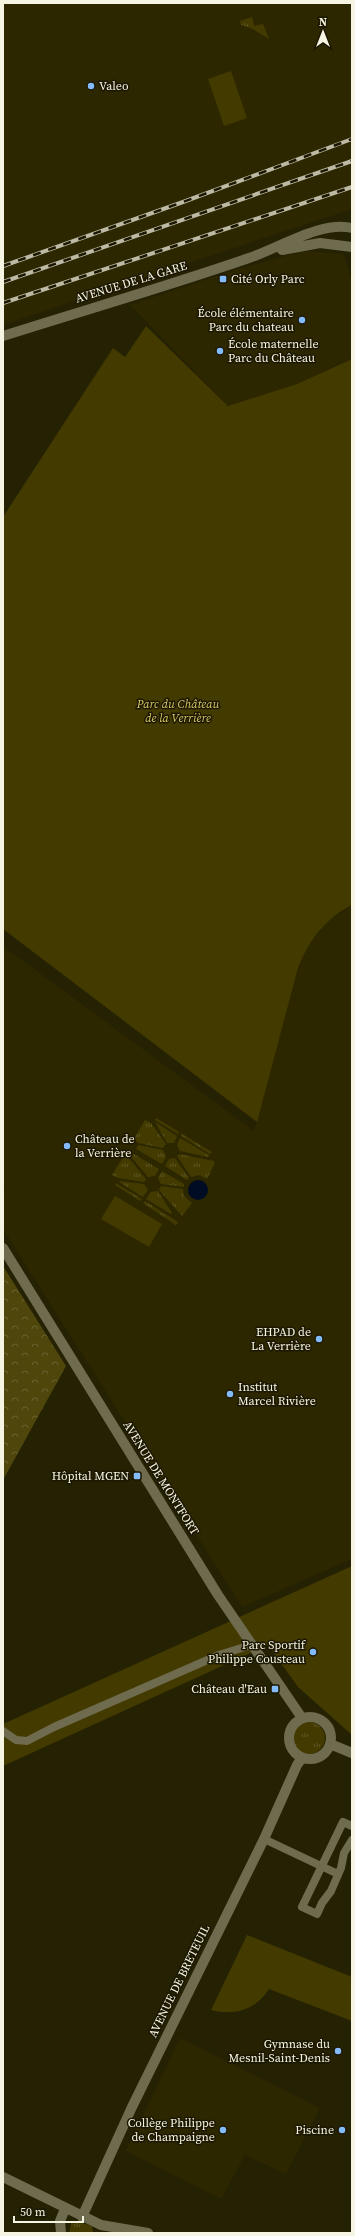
<svg xmlns="http://www.w3.org/2000/svg" width="355" height="2236" font-family="'Source Serif 4',serif">
	<style>
		.built { fill: #2d2700 }
		.grass { fill: url(#grass-tufts) }
		.forest { fill: url(#forest-crowns) }
		.green { fill: #433a00 }
		.water { fill: #000c23 }
		.lines { fill: none; stroke-linecap: round; stroke-linejoin: round }
		.minor { stroke: #6f6b4f; stroke-width: 8 }
		.tertiary { stroke: #6f6b4f; stroke-width: 10 }
		.rail-casing { stroke: #bcb9a4; stroke-width: 4 }
		.rail { stroke: #1c1700; stroke-width: 2.5; stroke-dasharray: 8; stroke-linecap: butt }
		.poi-dot { fill: #84bcfb; stroke: #1c1700; stroke-width: 1.5 }
		.labels { text-anchor: middle; stroke-width: 3; stroke-linejoin: round; paint-order: stroke }
		.poi-label { font-size: 12px; fill: #f6f4e2; stroke: #1c1700; text-anchor: end }
		.street-label { font-size: 12px; fill: #f6f4e2; stroke: #1c1700 }
		.park-label { font-size: 12px; font-style: italic; fill: #d7c762; stroke: #1c1700 }
	</style>
	<defs>
		<pattern id="grass-tufts" width="24" height="20" patternUnits="userSpaceOnUse"><rect width="24" height="20" fill="#433a00"/><path d="M3 7l-1-3M5 7V3M7 7l1-3M15 17l-1-3M17 17v-4M19 17l1-3" fill="none" stroke="#5f5725"/></pattern>
		<pattern id="forest-crowns" width="20" height="18" patternUnits="userSpaceOnUse"><rect width="20" height="18" fill="#4f460c"/><path d="M2 6a3 3 0 1 1 6 0M12 15a3 3 0 1 1 6 0" fill="none" stroke="#69612f"/></pattern>
	</defs>
	<rect width="100%" height="100%" fill="#252103"/>
	<path class="built" d="M 3,3 L 352,3 L 352,209 L 3,325 Z
		M 304,251 L 344,254 L 352,282 L 351,359 L 297,384 L 228,406 L 130,305 L 234,270 Z
		M 352,905 L 352,1559 L 242,1607 L 3,1229 L 3,1193 L 5,1185 L 3,1183 L 3,946 L 254,1131 L 298,968 L 305,950 L 327,922 Z
		M 180,2038 L 320,2108 L 286,2174 L 245,2155 L 221,2199 L 126,2151 Z"/>
	<path class="grass" d="M 252,17 L 254,26 L 263,24 L 269,39 L 251,28 L 241,25 L 240,21 Z
		M 156,1118 L 179,1132 L 178,1134 L 155,1120 Z
		M 145,1120 L 151,1123 L 166,1144 L 163,1148 L 138,1143 L 134,1139 Z
		M 155,1122 L 177,1136 L 174,1143 L 167,1143 Z
		M 182,1134 L 212,1152 L 210,1154 L 181,1136 Z
		M 180,1138 L 209,1155 L 208,1157 L 180,1151 L 177,1145 Z
		M 138,1145 L 163,1150 L 166,1157 L 162,1164 L 136,1149 Z
		M 134,1154 L 159,1169 L 155,1176 L 148,1177 L 131,1157 Z
		M 179,1154 L 214,1161 L 214,1165 L 207,1179 L 199,1175 L 191,1177 L 177,1156 Z
		M 124,1156 L 129,1158 L 146,1179 L 144,1182 L 118,1178 L 112,1175 Z
		M 175,1158 L 189,1178 L 187,1180 L 165,1166 L 169,1159 Z
		M 162,1171 L 184,1184 L 184,1187 L 161,1184 L 158,1178 Z
		M 120,1181 L 144,1184 L 148,1190 L 143,1197 L 119,1182 Z
		M 116,1183 L 142,1199 L 140,1201 L 115,1185 Z
		M 161,1186 L 183,1189 L 184,1196 L 192,1203 L 182,1216 L 159,1190 Z
		M 158,1191 L 172,1213 L 171,1214 L 146,1199 L 151,1192 Z
		M 145,1201 L 178,1222 L 176,1225 L 143,1203 Z
		M293 1738a16 16 0 1 1 32 0a16 16 0 1 1-32 0Z
		M 76,2221 L 92,2226 L 93,2233 L 69,2233 L 71,2223 Z"/>
	<path class="forest" d="M 3,1266 L 66,1366 L 3,1480 Z"/>
	<path class="green" d="M 231,71 L 247,118 L 224,126 L 208,79 Z
		M 146,326 L 228,406 L 297,384 L 352,359 L 352,905 C 325,919 309,940 298,968 L 257,1122 L 3,929 L 3,517 L 113,348 L 125,357 Z
		M 115,1196 L 162,1224 L 149,1247 L 101,1219 Z
		M 352,1566 L 352,1735 L 298,1687 L 268,1645 L 3,1766 L 3,1724 Z
		M 247,1935 L 352,1977 L 352,2021 L 269,1989 C 256,2010 234,2016 211,2010 Z"/>
	<path class="water" d="M188 1190a10 10 0 1 1 20 0a10 10 0 1 1-20 0Z"/>
	<g class="lines">
		<path class="minor" d="M 3,1731 L 16,1740 L 27,1741 L 54,1727 L 219,1655 L 251,1645
			M 352,1826 L 343,1822 L 302,1907 L 317,1914 L 322,1903 L 331,1891 L 341,1868 L 344,1853 L 352,1840
			M 264,1839 L 338,1874"/>
		<path class="tertiary" d="M 282,250 L 320,243 L 352,247
			M 3,336 C 85,310 168,286 249,258 C 277,249 322,220 352,228
			M 3,1248 L 218,1595 L 302,1718
			M289 1738a21 21 0 1 1 42 0a21 21 0 1 1-42 0Z
			M 330,1744 L 352,1753
			M 3,2177 L 101,2225 L 148,2233
			M 82,2217 L 132,2107 L 264,1839 L 297,1765 L 302,1758
			M 61,2233 L 60,2221 L 65,2209"/>
		<defs>
			<path id="rail" d="M 3,266 L 183,202 L 352,139
				M 3,282 L 352,161
				M 3,303 L 352,187"/>
		</defs>
		<use href="#rail" class="rail-casing"/>
		<use href="#rail" class="rail"/>
	</g>
	<g class="poi-dot">
		<circle cx="91" cy="86" r="4"/>
		<rect x="219" y="275" width="8" height="8" rx="2"/>
		<circle cx="302" cy="320" r="4"/>
		<circle cx="220" cy="351" r="4"/>
		<circle cx="67" cy="1146" r="4"/>
		<circle cx="319" cy="1339" r="4"/>
		<circle cx="230" cy="1394" r="4"/>
		<rect x="133" y="1472" width="8" height="8" rx="2"/>
		<circle cx="313" cy="1652" r="4"/>
		<rect x="271" y="1685" width="8" height="8" rx="2"/>
		<circle cx="338" cy="2051" r="4"/>
		<circle cx="223" cy="2130" r="4"/>
		<circle cx="342" cy="2130" r="4"/>
	</g>
	<g class="labels">
		<g class="poi-label">
			<text x="99" y="90" text-anchor="start">Valeo</text>
			<text x="231" y="283" text-anchor="start">Cité Orly Parc</text>
			<text x="294" y="317">École élémentaire<tspan x="294" dy="14">Parc du chateau</tspan></text>
			<text x="228" y="348" text-anchor="start">École maternelle<tspan x="228" dy="14">Parc du Château</tspan></text>
			<text x="75" y="1143" text-anchor="start">Château de<tspan x="75" dy="14">la Verrière</tspan></text>
			<text x="311" y="1336">EHPAD de<tspan x="311" dy="14">La Verrière</tspan></text>
			<text x="238" y="1391" text-anchor="start">Institut<tspan x="238" dy="14">Marcel Rivière</tspan></text>
			<text x="129" y="1480">Hôpital MGEN</text>
			<text x="305" y="1649">Parc Sportif<tspan x="305" dy="14">Philippe Cousteau</tspan></text>
			<text x="267" y="1693">Château d'Eau</text>
			<text x="330" y="2048">Gymnase du<tspan x="330" dy="14">Mesnil-Saint-Denis</tspan></text>
			<text x="215" y="2127">Collège Philippe<tspan x="215" dy="14">de Champaigne</tspan></text>
			<text x="334" y="2134">Piscine</text>
		</g>
		<g class="street-label">
			<text transform="translate(131 282) rotate(-17)" y="4">AVENUE DE LA GARE</text>
			<text transform="translate(161 1478) rotate(58)" y="4">AVENUE DE MONTFORT</text>
			<text transform="translate(179 1981) rotate(-64)" y="4">AVENUE DE BRETEUIL</text>
		</g>
		<g class="park-label">
			<text x="178" y="708">Parc du Château<tspan x="178" dy="14">de la Verrière</tspan></text>
		</g>
	</g>
	<rect width="355" height="2236" fill="none" stroke="#f6f4e2" stroke-width="8"/>
	<g transform="translate(323 32)" stroke="#1c1700" stroke-width="3" paint-order="stroke">
	<path d="M0-3L7 15L0 10L-7 15Z" fill="#f6f4e2"/>
	<text y="-6" font-size="11" font-weight="bold" text-anchor="middle" fill="#f6f4e2">N</text>
	</g>
	<path d="M14 2216v6h69v-6" fill="none" stroke="#f6f4e2" stroke-width="2"/>
	<text x="20" y="2216" font-size="12" fill="#f6f4e2" stroke="#1c1700" stroke-width="3" paint-order="stroke">50 m</text>
</svg>
